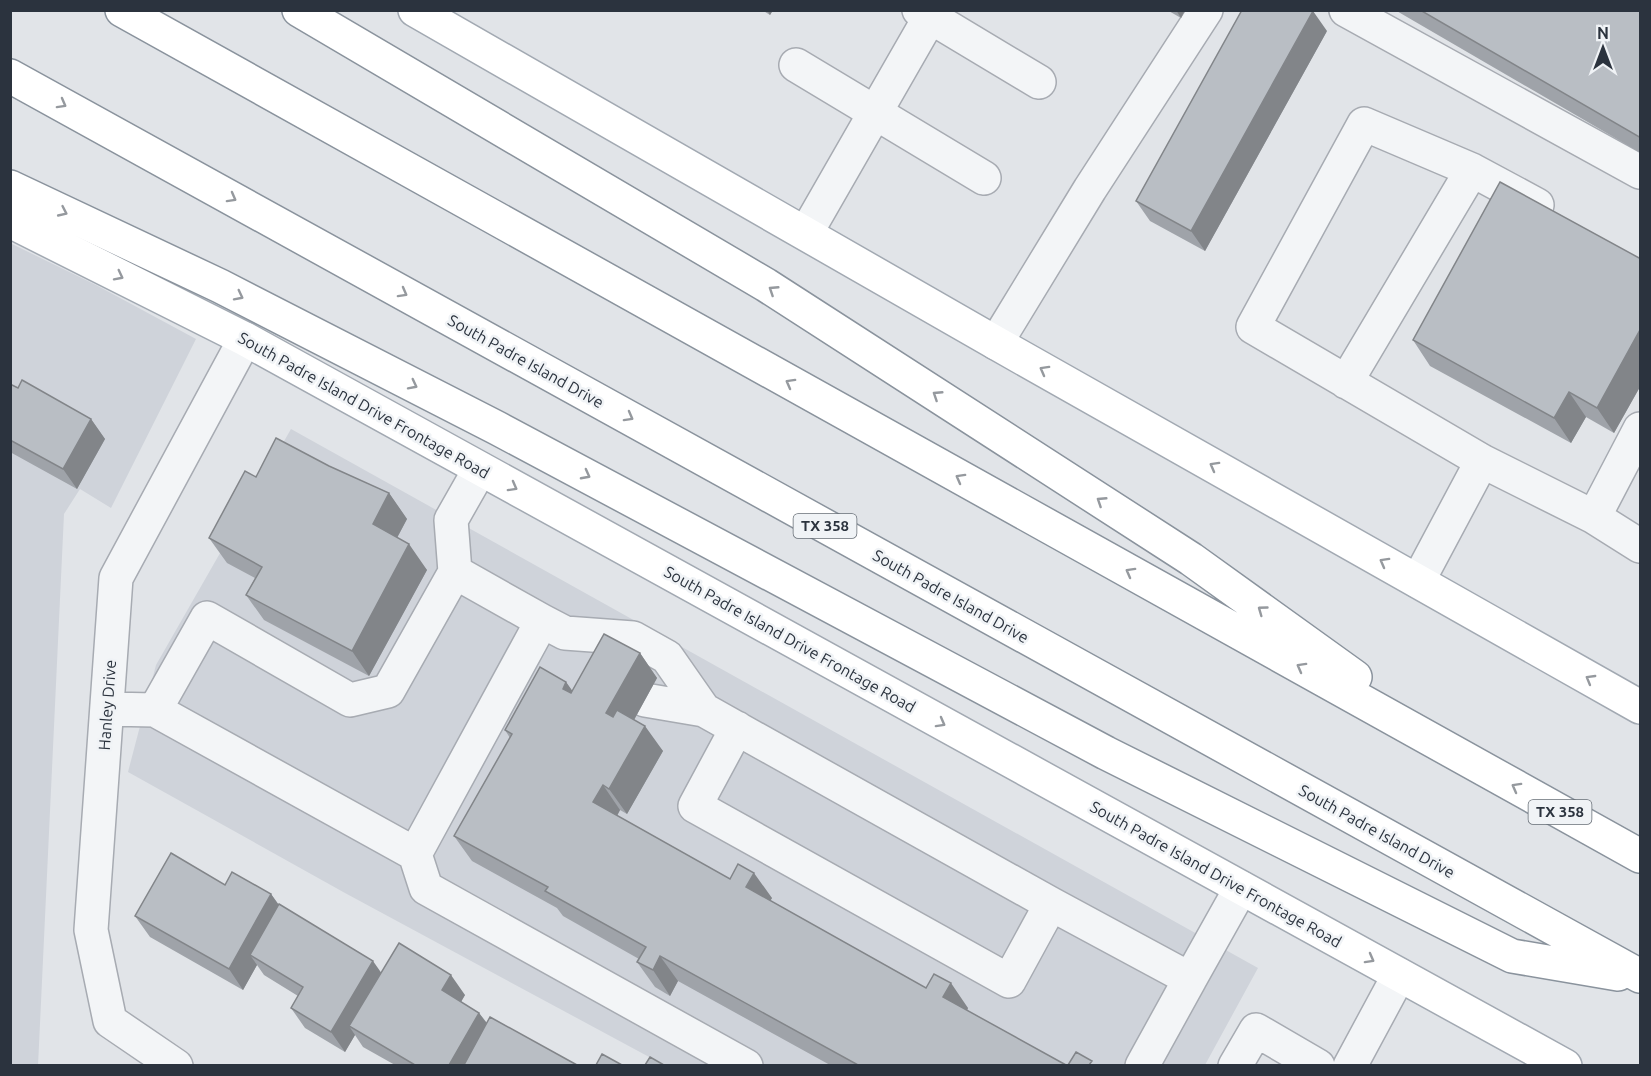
<svg xmlns="http://www.w3.org/2000/svg" width="1651" height="1076" font-family="Ubuntu,sans-serif">
	<style>
		.built { fill: #cfd3da }
		.lines { fill: none; stroke-linecap: round; stroke-linejoin: round }
		.minor-casing { stroke: #a7abb2; stroke-width: 36 }
		.major-casing { stroke: #a2a9b2; stroke-width: 36 }
		.highway-casing { stroke: #8a939d; stroke-width: 36 }
		.minor { stroke: #f3f5f7; stroke-width: 33 }
		.major { stroke: #fff; stroke-width: 33 }
		.highway { stroke: #fff; stroke-width: 33 }
		.wall { fill: #9fa3a9 }
		.shaded-wall { fill: #828589 }
		.building { fill: #b9bec4; stroke: #828589; stroke-width: 1.5 }
		.oneway { stroke: #95999e }
		.labels { text-anchor: middle; stroke-width: 5; stroke-linejoin: round; paint-order: stroke }
		.shield { fill: #f0f3f6; stroke: #666d75; stroke-width: 1.5 }
		.shield-label { font-size: 15px; font-weight: bold; fill: #2b333e }
		.street-label { font-size: 16px; fill: #2b333e; stroke: #f0f3f6 }
	</style>
	<rect width="100%" height="100%" fill="#e1e4e8"/>
	<path class="built" d="M 10,243 L 96,285 L 196,339 L 111,508 L 80,489 L 64,514 L 38,1066 L 10,1065 Z
		M 291,429 L 1258,968 L 1205,1065 L 664,1065 L 345,893 L 128,772 L 156,665 Z"/>
	<g class="lines">
		<defs>
			<path id="minor" d="M 919,10 L 1039,82
				M 1346,10 L 1640,172
				M 796,65 L 984,178
				M 1537,205 L 1472,170 L 1364,124 L 1253,327 L 1482,461 L 1594,517 L 1640,546
				M 806,233 L 934,10
				M 996,343 L 1090,189 L 1206,10
				M 1346,382 L 1472,170
				M 1594,517 L 1640,429
				M 455,572 L 451,520 L 480,469
				M 1418,581 L 1482,461
				M 542,621 L 565,633 L 633,638 L 667,657 L 704,710 L 645,700
				M 107,709 L 155,710 L 415,854 L 542,621 L 455,572 L 388,691 L 350,700 L 207,618 L 155,710
				M 704,710 L 1051,904 L 1190,979 L 1241,888
				M 737,728 L 695,806 L 1009,981 L 1051,904
				M 415,854 L 426,888 L 746,1066
				M 176,1066 L 110,1021 L 91,930 L 116,578 L 245,339
				M 1142,1066 L 1190,979
				M 1235,1066 L 1256,1030 L 1318,1066
				M 1350,1066 L 1399,975"/>
			<path id="major" d="M 415,10 L 996,343 L 1640,707
				M 10,221 L 245,339 L 1565,1066"/>
			<path id="highway" d="M 122,10 L 1640,856
				M 299,10 L 766,285 L 1191,559 L 1355,677
				M 10,76 L 1640,976
				M 10,187 L 220,286 L 497,428 L 1106,753 L 1512,956 L 1618,974"/>
		</defs>
		<use href="#minor" class="minor-casing"/>
		<use href="#major" class="major-casing"/>
		<use href="#highway" class="highway-casing"/>
		<use href="#minor" class="minor"/>
		<use href="#major" class="major"/>
		<use href="#highway" class="highway"/>
	</g>
	<path class="wall" d="M 762,10 L 773,10 L 770,15 Z
		M 1167,10 L 1185,10 L 1181,18 Z
		M 1395,10 L 1641,10 L 1641,153 Z
		M 1327,31 L 1205,251 L 1150,221 L 1136,201 Z
		M 1641,259 L 1641,385 L 1614,433 L 1586,417 L 1571,443 L 1430,366 L 1413,340 Z
		M 10,384 L 18,388 L 91,419 L 105,439 L 77,489 L 10,452 Z
		M 329,466 L 389,493 L 407,519 L 397,538 L 427,570 L 369,676 L 264,620 L 246,595 L 255,578 L 227,563 L 209,538 L 256,477 Z
		M 640,653 L 657,678 L 634,720 L 663,751 L 627,814 L 620,810 L 617,816 L 730,879 L 772,898 L 770,901 L 926,988 L 968,1008 L 967,1011 L 1066,1065 L 830,1065 L 678,981 L 670,996 L 655,987 L 637,962 L 639,959 L 563,916 L 557,908 L 472,861 L 454,836 L 510,738 L 505,730 L 566,682 L 572,691 Z
		M 225,885 L 271,894 L 279,905 L 381,973 L 465,995 L 461,1002 L 479,1013 L 487,1023 L 577,1065 L 395,1065 L 363,1047 L 355,1035 L 345,1052 L 305,1028 L 291,1008 L 298,996 L 264,975 L 257,965 L 243,990 L 150,937 L 135,916 Z"/>
	<path class="shaded-wall" d="M 767,10 L 773,10 L 770,15 Z
		M 1176,10 L 1185,10 L 1181,18 Z
		M 1313,11 L 1327,31 L 1205,251 L 1191,231 Z
		M 1641,328 L 1641,385 L 1614,433 L 1597,408 Z
		M 1569,392 L 1586,417 L 1571,443 L 1554,418 Z
		M 91,419 L 105,439 L 77,489 L 63,469 Z
		M 389,493 L 407,519 L 391,549 L 373,524 Z
		M 409,544 L 427,570 L 369,676 L 352,651 Z
		M 640,653 L 657,678 L 624,738 L 606,713 Z
		M 566,682 L 584,707 L 563,689 Z
		M 645,726 L 663,751 L 627,814 L 609,789 Z
		M 603,785 L 620,810 L 611,827 L 593,802 Z
		M 754,873 L 772,898 L 763,912 L 746,887 Z
		M 271,894 L 285,914 L 250,955 L 257,965 L 243,990 L 229,969 Z
		M 660,956 L 678,981 L 670,996 L 653,970 Z
		M 373,961 L 387,981 L 349,1026 L 355,1035 L 345,1052 L 331,1032 Z
		M 451,975 L 465,995 L 456,1010 L 442,990 Z
		M 951,983 L 968,1008 L 961,1022 L 943,997 Z
		M 479,1013 L 494,1033 L 475,1065 L 449,1065 Z"/>
	<path class="building" d="M 1242,10 L 1312,10 L 1313,11 L 1191,231 L 1136,201 Z
		M 1420,10 L 1641,10 L 1641,138 Z
		M 1500,182 L 1641,259 L 1641,328 L 1597,408 L 1569,392 L 1554,418 L 1413,340 Z
		M 22,380 L 91,419 L 63,469 L 10,440 L 10,384 L 18,388 Z
		M 276,438 L 329,466 L 389,493 L 373,524 L 409,544 L 352,651 L 246,595 L 262,567 L 209,538 L 245,471 L 256,477 Z
		M 604,634 L 640,653 L 606,713 L 613,717 L 617,710 L 645,726 L 609,789 L 603,785 L 593,802 L 730,879 L 738,864 L 754,873 L 746,887 L 926,988 L 934,974 L 951,983 L 943,997 L 1066,1065 L 858,1065 L 660,956 L 653,970 L 637,962 L 646,947 L 545,891 L 548,887 L 454,836 L 512,734 L 505,730 L 540,667 L 566,682 L 563,689 L 571,693 Z
		M 171,853 L 225,885 L 232,872 L 271,894 L 229,969 L 135,916 Z
		M 279,904 L 373,961 L 331,1032 L 291,1008 L 303,987 L 250,955 Z
		M 399,943 L 451,975 L 442,990 L 479,1013 L 449,1065 L 415,1065 L 349,1026 Z
		M 490,1017 L 577,1065 L 464,1065 Z
		M 1076,1052 L 1092,1061 L 1089,1065 L 1068,1065 Z
		M 602,1054 L 622,1065 L 596,1065 Z
		M 650,1057 L 664,1065 L 645,1065 Z"/>
	<defs><path id="oneway-chevron" d="M-2-3.5L2.5 0L-2 3.5" fill="none" stroke-width="1.6" stroke-linecap="round" stroke-linejoin="round" transform="scale(1.5)"/></defs>
	<g class="oneway">
		<use href="#oneway-chevron" transform="translate(62 104) rotate(29)"/>
		<use href="#oneway-chevron" transform="translate(232 198) rotate(29)"/>
		<use href="#oneway-chevron" transform="translate(63 212) rotate(25)"/>
		<use href="#oneway-chevron" transform="translate(119 276) rotate(27)"/>
		<use href="#oneway-chevron" transform="translate(773 290) rotate(-147)"/>
		<use href="#oneway-chevron" transform="translate(403 293) rotate(29)"/>
		<use href="#oneway-chevron" transform="translate(239 296) rotate(27)"/>
		<use href="#oneway-chevron" transform="translate(1044 370) rotate(-151)"/>
		<use href="#oneway-chevron" transform="translate(790 383) rotate(-151)"/>
		<use href="#oneway-chevron" transform="translate(413 385) rotate(27)"/>
		<use href="#oneway-chevron" transform="translate(937 395) rotate(-147)"/>
		<use href="#oneway-chevron" transform="translate(629 417) rotate(29)"/>
		<use href="#oneway-chevron" transform="translate(1214 466) rotate(-151)"/>
		<use href="#oneway-chevron" transform="translate(586 475) rotate(28)"/>
		<use href="#oneway-chevron" transform="translate(960 478) rotate(-151)"/>
		<use href="#oneway-chevron" transform="translate(513 487) rotate(29)"/>
		<use href="#oneway-chevron" transform="translate(1101 501) rotate(-147)"/>
		<use href="#oneway-chevron" transform="translate(1384 562) rotate(-151)"/>
		<use href="#oneway-chevron" transform="translate(1130 572) rotate(-151)"/>
		<use href="#oneway-chevron" transform="translate(1262 610) rotate(-144)"/>
		<use href="#oneway-chevron" transform="translate(1301 667) rotate(-151)"/>
		<use href="#oneway-chevron" transform="translate(1590 679) rotate(-150)"/>
		<use href="#oneway-chevron" transform="translate(941 723) rotate(29)"/>
		<use href="#oneway-chevron" transform="translate(1516 787) rotate(-151)"/>
		<use href="#oneway-chevron" transform="translate(1370 959) rotate(29)"/>
	</g>
	<g class="labels">
		<g class="shield">
			<rect x="793.5" y="514" width="63" height="24" rx="4.5"/>
			<rect x="1528.5" y="800" width="63" height="24" rx="4.5"/>
		</g>
		<g class="shield-label">
			<text x="825" y="531">TX 358</text>
			<text x="1560" y="817">TX 358</text>
		</g>
		<g class="street-label">
			<text transform="translate(526 361) rotate(29)" y="6">South Padre Island Drive</text>
			<text transform="translate(364 405) rotate(29)" y="6">South Padre Island Drive Frontage Road</text>
			<text transform="translate(951 596) rotate(29)" y="6">South Padre Island Drive</text>
			<text transform="translate(790 639) rotate(29)" y="6">South Padre Island Drive Frontage Road</text>
			<text transform="translate(107 705) rotate(-86)" y="6">Hanley Drive</text>
			<text transform="translate(1377 831) rotate(29)" y="6">South Padre Island Drive</text>
			<text transform="translate(1216 874) rotate(29)" y="6">South Padre Island Drive Frontage Road</text>
		</g>
	</g>
	<rect width="1651" height="1076" fill="none" stroke="#2b333e" stroke-width="24"/>
	<g transform="translate(1603 48)" stroke="#f0f3f6" stroke-width="4.5" paint-order="stroke">
	<path d="M0-4.5L10 22L0 15L-10 22Z" fill="#2b333e"/>
	<text y="-9" font-size="16" font-weight="bold" text-anchor="middle" fill="#2b333e">N</text>
	</g>
</svg>
